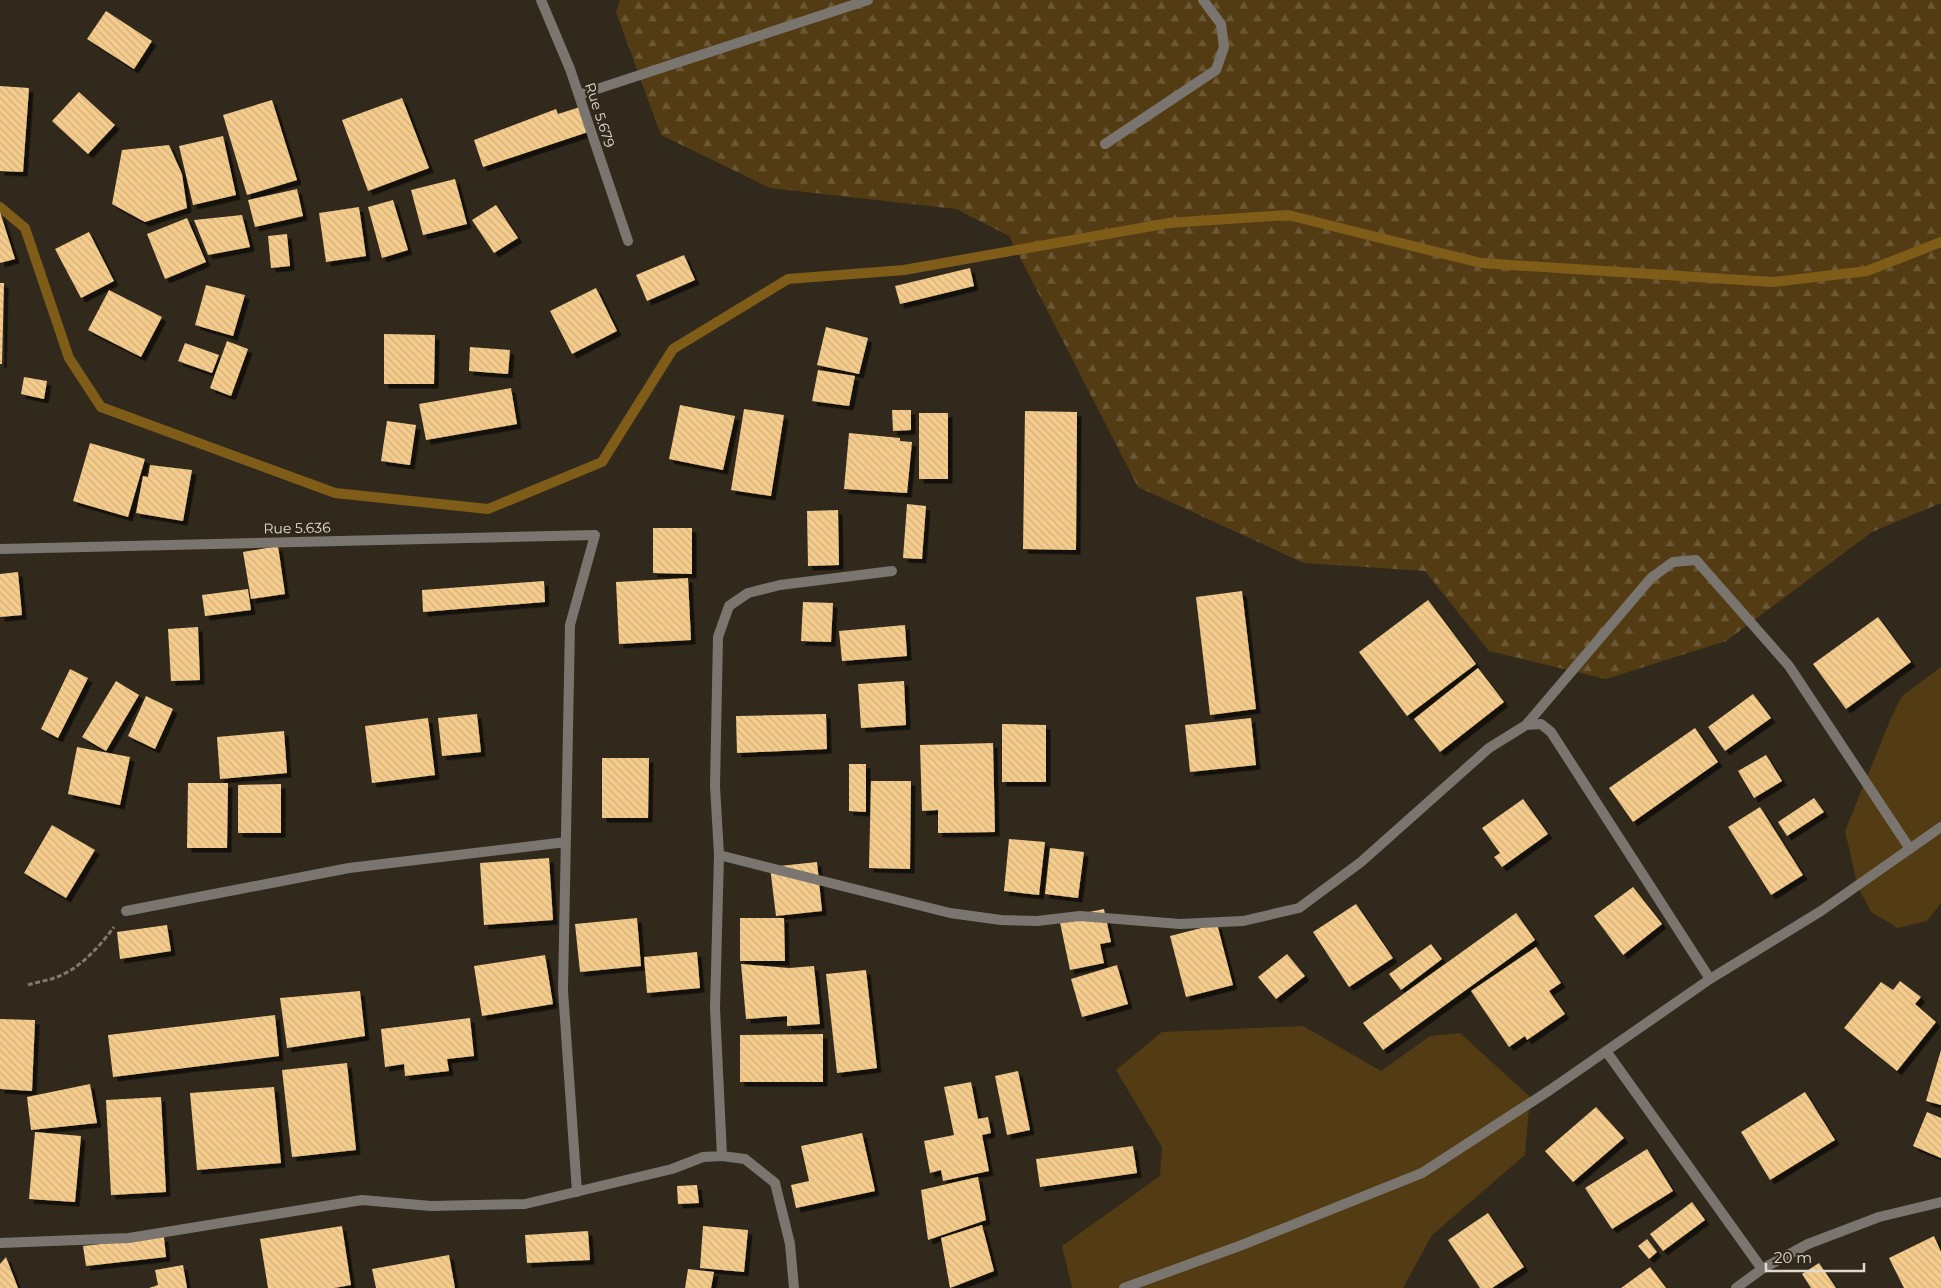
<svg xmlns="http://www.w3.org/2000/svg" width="1941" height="1288" font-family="Montserrat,sans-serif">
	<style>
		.green { fill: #533c13 }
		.forest { fill: url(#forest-firs) }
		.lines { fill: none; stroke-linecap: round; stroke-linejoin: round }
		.stream { stroke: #805c19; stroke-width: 10 }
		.building { fill: url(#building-back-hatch); filter: url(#shadow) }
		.path { stroke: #80796e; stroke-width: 3; stroke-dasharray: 5 2.5; stroke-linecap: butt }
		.minor { stroke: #7a766f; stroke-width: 10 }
		.labels { text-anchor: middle; stroke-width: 5; stroke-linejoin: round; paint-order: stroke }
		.street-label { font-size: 14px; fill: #e0dad2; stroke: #31291c }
	</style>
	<defs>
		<pattern id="forest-firs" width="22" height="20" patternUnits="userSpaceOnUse" patternTransform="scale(1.25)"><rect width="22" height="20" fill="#533c13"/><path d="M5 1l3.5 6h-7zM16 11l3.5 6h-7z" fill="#6b5834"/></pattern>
		<pattern id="building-back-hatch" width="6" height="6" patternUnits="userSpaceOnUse" patternTransform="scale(1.25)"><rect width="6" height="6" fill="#f5cc8c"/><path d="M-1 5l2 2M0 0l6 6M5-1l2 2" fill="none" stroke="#d1b07d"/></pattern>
		<filter id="shadow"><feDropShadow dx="4.5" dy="4.5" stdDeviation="0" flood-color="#0009"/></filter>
	</defs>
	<rect width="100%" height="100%" fill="#31291c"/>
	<path class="green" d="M 1941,667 L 1941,903 L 1927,921 L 1898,928 L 1871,912 L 1858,887 L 1845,831 L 1891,718 L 1902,696 Z
		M 1303,1026 L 1381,1071 L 1430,1036 L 1460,1033 L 1530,1097 L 1525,1155 L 1432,1235 L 1403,1288 L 1072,1288 L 1062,1246 L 1160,1176 L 1162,1147 L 1116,1070 L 1162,1032 Z"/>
	<path class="forest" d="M 620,0 L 1941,0 L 1941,503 L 1872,532 L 1726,641 L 1606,679 L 1489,651 L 1425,571 L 1304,563 L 1138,487 L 1009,236 L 956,209 L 770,188 L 661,135 L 616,12 Z"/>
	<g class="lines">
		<path class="stream" d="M 0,207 L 25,228 L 69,358 L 101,407 L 335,493 L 488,509 L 602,462 L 673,349 L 788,279 L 904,270 L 1169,223 L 1288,215 L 1481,263 L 1773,282 L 1867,271 L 1941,242"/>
	</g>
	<path class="building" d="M 106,11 L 152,41 L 134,69 L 87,39 Z
		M 0,86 L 29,88 L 23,172 L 0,171 Z
		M 79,92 L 115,125 L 88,154 L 52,121 Z
		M 402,98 L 429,168 L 368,191 L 342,120 Z
		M 272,100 L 297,180 L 247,195 L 223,115 Z
		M 580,107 L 588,132 L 483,167 L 474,140 L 556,109 L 558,114 Z
		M 223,136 L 236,195 L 193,205 L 179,146 Z
		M 169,145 L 182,174 L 187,208 L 145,222 L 112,204 L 122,150 Z
		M 455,179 L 467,224 L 423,235 L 411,190 Z
		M 297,189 L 303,216 L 255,227 L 248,200 Z
		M 393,200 L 408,250 L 382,258 L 368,207 Z
		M 496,205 L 518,238 L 494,253 L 472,220 Z
		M 359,207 L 366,256 L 326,262 L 319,213 Z
		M 0,212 L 15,259 L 0,263 Z
		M 242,215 L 250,247 L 208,255 L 194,220 Z
		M 187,218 L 206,262 L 165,279 L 147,234 Z
		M 89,232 L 114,281 L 81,298 L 55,249 Z
		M 287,234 L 290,266 L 271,268 L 268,236 Z
		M 684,255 L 695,280 L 647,301 L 636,275 Z
		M 970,268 L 974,286 L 900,304 L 895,286 Z
		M 0,283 L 4,283 L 2,364 L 0,364 Z
		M 206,285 L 245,295 L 233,336 L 195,325 Z
		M 596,288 L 617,331 L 572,354 L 550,311 Z
		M 109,290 L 162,317 L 141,357 L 88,330 Z
		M 826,327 L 868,338 L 859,374 L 817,365 Z
		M 384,334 L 435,335 L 434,384 L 384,384 Z
		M 227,341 L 248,349 L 231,396 L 210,388 Z
		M 185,343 L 219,355 L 212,373 L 178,361 Z
		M 470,347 L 510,350 L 508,374 L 469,371 Z
		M 818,370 L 855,376 L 849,406 L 812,401 Z
		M 24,377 L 47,381 L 44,399 L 21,394 Z
		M 511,388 L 517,424 L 426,440 L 419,404 Z
		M 680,405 L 735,416 L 723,470 L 669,459 Z
		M 744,409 L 784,415 L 771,496 L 731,490 Z
		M 892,410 L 911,410 L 911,430 L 893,431 Z
		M 1025,411 L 1077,412 L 1076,550 L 1023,549 Z
		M 919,413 L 948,413 L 948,479 L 919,479 Z
		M 387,421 L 416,425 L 410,465 L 381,461 Z
		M 849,433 L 900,438 L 900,441 L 912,442 L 907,493 L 844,489 Z
		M 90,443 L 145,459 L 128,517 L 73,501 Z
		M 150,465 L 192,470 L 183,521 L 136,513 L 143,476 L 148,477 Z
		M 907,504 L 926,506 L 922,559 L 903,558 Z
		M 838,510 L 839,565 L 808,566 L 807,511 Z
		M 653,528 L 692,528 L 692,574 L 653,573 Z
		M 278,546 L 285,594 L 251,599 L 243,552 Z
		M 18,572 L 22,615 L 0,617 L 0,574 Z
		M 688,578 L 691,640 L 619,644 L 616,582 Z
		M 544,581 L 545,602 L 423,612 L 422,590 Z
		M 248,589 L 251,610 L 205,616 L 202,595 Z
		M 1242,591 L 1256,709 L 1210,715 L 1196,597 Z
		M 1428,600 L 1476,664 L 1407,716 L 1359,652 Z
		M 803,602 L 833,603 L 831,642 L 801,641 Z
		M 1878,617 L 1911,662 L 1846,709 L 1813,664 Z
		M 905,625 L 907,656 L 842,661 L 839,631 Z
		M 198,627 L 200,680 L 171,681 L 168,629 Z
		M 1478,668 L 1504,702 L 1440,752 L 1414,719 Z
		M 70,669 L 88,678 L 58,738 L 41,729 Z
		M 116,681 L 139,695 L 106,751 L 82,737 Z
		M 904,681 L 906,725 L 861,728 L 858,684 Z
		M 1753,694 L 1771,718 L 1725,751 L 1708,727 Z
		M 146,696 L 173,709 L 155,749 L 128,736 Z
		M 477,714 L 481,752 L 442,756 L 438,718 Z
		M 826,714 L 827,749 L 737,753 L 736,716 Z
		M 428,718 L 435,775 L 372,783 L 365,726 Z
		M 1251,718 L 1256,765 L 1190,772 L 1185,725 Z
		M 1002,724 L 1046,725 L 1046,782 L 1002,782 Z
		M 1695,728 L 1718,762 L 1633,822 L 1609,788 Z
		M 284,731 L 287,773 L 220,779 L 217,737 Z
		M 993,743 L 995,832 L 938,833 L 938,810 L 922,811 L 920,745 Z
		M 77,747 L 130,757 L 120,805 L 68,794 Z
		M 1766,755 L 1782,781 L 1754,798 L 1738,771 Z
		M 602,758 L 649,758 L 648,818 L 602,818 Z
		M 849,764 L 866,764 L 866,812 L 849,811 Z
		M 871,781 L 911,781 L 910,869 L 869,868 Z
		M 188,783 L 228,783 L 227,848 L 187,848 Z
		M 281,784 L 281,833 L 238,833 L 238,785 Z
		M 1814,798 L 1824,812 L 1787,836 L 1778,822 Z
		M 1523,799 L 1548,834 L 1502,867 L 1494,857 L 1500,853 L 1482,828 Z
		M 1760,807 L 1803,875 L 1771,895 L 1728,827 Z
		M 52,825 L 95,850 L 66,898 L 24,873 Z
		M 1009,839 L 1045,842 L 1039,895 L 1004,891 Z
		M 1050,848 L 1084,852 L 1078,898 L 1045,894 Z
		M 549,858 L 553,920 L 484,925 L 480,863 Z
		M 817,862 L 822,911 L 776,916 L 770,867 Z
		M 1633,887 L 1662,924 L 1623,955 L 1594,916 Z
		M 1356,904 L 1393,958 L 1349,987 L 1313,932 Z
		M 1104,909 L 1111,942 L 1100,944 L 1104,963 L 1070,970 L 1059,918 Z
		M 1516,913 L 1535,940 L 1383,1050 L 1363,1023 Z
		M 637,918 L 641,966 L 580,972 L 575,924 Z
		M 740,918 L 784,918 L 785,961 L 740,961 Z
		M 1217,924 L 1233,985 L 1186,997 L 1170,936 Z
		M 167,925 L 171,951 L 120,959 L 117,932 Z
		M 1431,944 L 1442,959 L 1401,990 L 1389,974 Z
		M 1536,947 L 1561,983 L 1549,991 L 1565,1014 L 1527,1040 L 1525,1036 L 1509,1047 L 1471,991 Z
		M 697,952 L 700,988 L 647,993 L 644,957 Z
		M 1287,954 L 1305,976 L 1276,999 L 1258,977 Z
		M 545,955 L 553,1004 L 482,1016 L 474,966 Z
		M 741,964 L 789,968 L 814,966 L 820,1024 L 787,1026 L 787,1016 L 746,1019 Z
		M 1117,965 L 1128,1004 L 1082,1017 L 1071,979 Z
		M 866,970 L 877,1068 L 837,1073 L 826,974 Z
		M 1900,981 L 1921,997 L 1915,1004 L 1936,1022 L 1897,1071 L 1844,1028 L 1881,982 L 1893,990 Z
		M 360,991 L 365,1036 L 287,1048 L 280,998 Z
		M 275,1015 L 279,1056 L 113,1077 L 108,1035 Z
		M 470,1018 L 474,1056 L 447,1059 L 449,1071 L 405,1076 L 404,1064 L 385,1067 L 381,1029 Z
		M 0,1019 L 35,1020 L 32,1091 L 0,1089 Z
		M 823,1034 L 823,1082 L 740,1082 L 740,1035 Z
		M 1941,1050 L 1941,1105 L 1926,1101 Z
		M 347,1063 L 356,1150 L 292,1157 L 282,1070 Z
		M 1018,1071 L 1030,1130 L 1007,1135 L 995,1076 Z
		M 971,1082 L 978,1119 L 988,1117 L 991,1133 L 982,1135 L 989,1171 L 943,1181 L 941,1170 L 930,1173 L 924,1141 L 954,1135 L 944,1087 Z
		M 90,1084 L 97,1123 L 31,1130 L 27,1097 Z
		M 274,1087 L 281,1163 L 197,1170 L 190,1093 Z
		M 1805,1092 L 1835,1140 L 1770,1180 L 1741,1132 Z
		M 161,1097 L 166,1192 L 111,1195 L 106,1100 Z
		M 1596,1107 L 1624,1138 L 1573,1182 L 1545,1151 Z
		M 1927,1112 L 1941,1118 L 1941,1158 L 1913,1146 Z
		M 35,1132 L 81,1136 L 75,1202 L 29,1199 Z
		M 862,1133 L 875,1191 L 796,1208 L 791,1185 L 809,1181 L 801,1146 Z
		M 1133,1146 L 1137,1173 L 1040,1187 L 1036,1159 Z
		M 1647,1149 L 1673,1191 L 1612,1229 L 1585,1188 Z
		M 978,1177 L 986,1220 L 928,1240 L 921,1190 Z
		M 697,1185 L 699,1203 L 678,1204 L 677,1186 Z
		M 1692,1202 L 1705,1220 L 1663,1251 L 1650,1234 Z
		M 1488,1213 L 1524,1267 L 1492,1288 L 1480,1288 L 1448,1240 Z
		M 982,1225 L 994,1271 L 950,1288 L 941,1238 Z
		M 342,1226 L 351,1285 L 334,1288 L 268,1288 L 260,1239 Z
		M 703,1226 L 748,1230 L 744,1272 L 700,1268 Z
		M 588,1231 L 590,1260 L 527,1263 L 525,1235 Z
		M 1934,1236 L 1941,1252 L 1941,1288 L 1904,1288 L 1889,1258 Z
		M 164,1237 L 166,1257 L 86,1266 L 83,1246 Z
		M 1647,1239 L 1657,1252 L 1649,1259 L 1638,1246 Z
		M 449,1255 L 455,1288 L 376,1288 L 372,1269 Z
		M 6,1257 L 18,1288 L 0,1288 L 0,1264 Z
		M 1819,1263 L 1836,1288 L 1811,1288 L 1802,1274 Z
		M 183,1265 L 187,1288 L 149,1288 L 158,1285 L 155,1270 Z
		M 1650,1267 L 1666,1288 L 1621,1288 Z
		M 688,1269 L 714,1272 L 711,1288 L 685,1288 Z"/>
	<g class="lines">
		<path class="path" d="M 28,985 C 36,982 46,981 54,978 C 79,970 99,947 114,927"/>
		<path class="minor" d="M 541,0 L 570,69 L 628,241
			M 579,95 L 868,0
			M 1105,144 L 1216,70 L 1224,47 L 1221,24 L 1203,0
			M 0,549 L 595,535 L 570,625 L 563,990 L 577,1192
			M 1526,725 L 1651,578 L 1673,562 L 1696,560 L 1789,666 L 1910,849
			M 719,855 L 950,913 L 1001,920 L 1037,921 L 1080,916 L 1180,924 L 1243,921 L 1299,908 L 1361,862 L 1489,748 L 1526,725 L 1541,724 L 1551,732 L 1710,979
			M 126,911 L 349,868 L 566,842
			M 1606,1051 L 1762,1269 L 1808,1244 L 1879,1217 L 1941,1202
			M 722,1156 L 715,1008 L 719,855 L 715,786 L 718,637 L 729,606 L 748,593 L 780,585 L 892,571
			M 0,1243 L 129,1238 L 362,1200 L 431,1206 L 525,1204 L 672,1169 L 703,1157 L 722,1156 L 745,1159 L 775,1183 L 790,1244 L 794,1288
			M 1124,1288 L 1242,1245 L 1422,1173 L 1550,1090 L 1710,979 L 1821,911 L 1941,827
			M 1736,1288 L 1762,1269"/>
	</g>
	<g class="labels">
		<g class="street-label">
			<text transform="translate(600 115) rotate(72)" y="5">Rue 5.679</text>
			<text transform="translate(297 528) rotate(-1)" y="5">Rue 5.636</text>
		</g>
	</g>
	<path d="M1766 1263v8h98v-8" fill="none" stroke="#e0dad2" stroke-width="2.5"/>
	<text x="1774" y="1263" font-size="15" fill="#e0dad2" stroke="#31291c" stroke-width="4" paint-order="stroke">20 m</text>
</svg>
